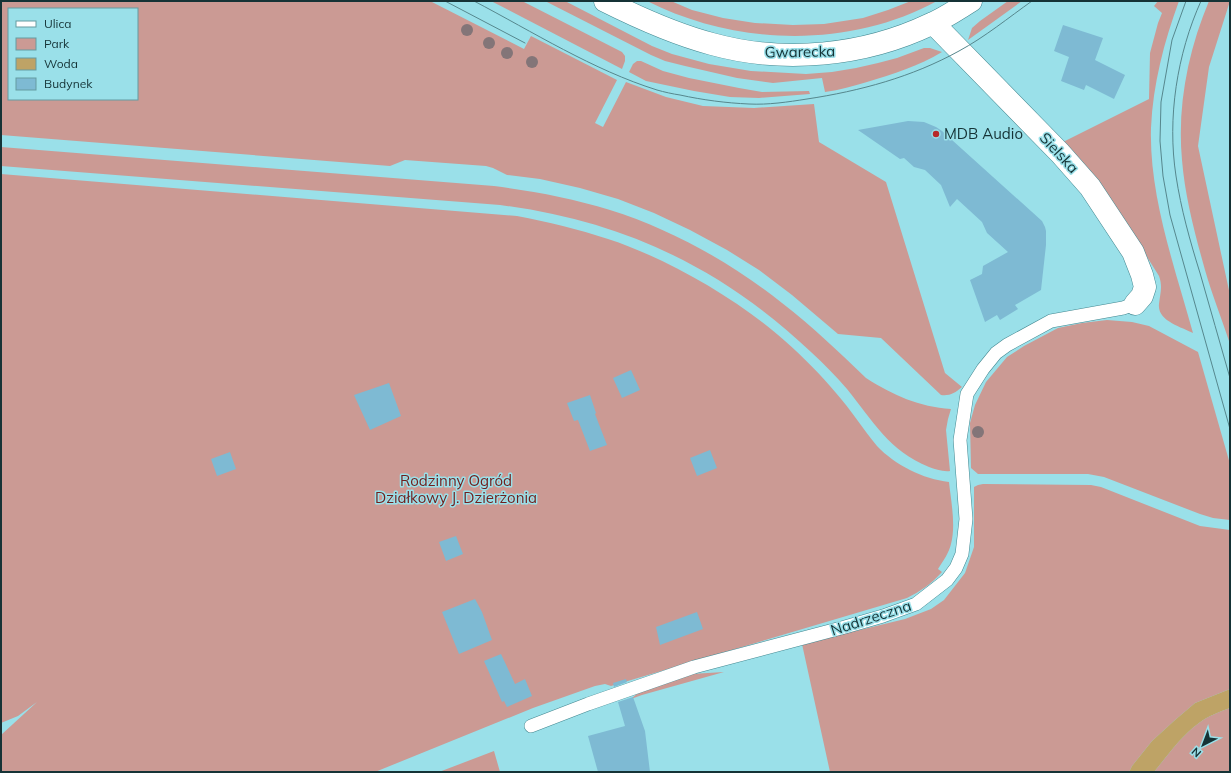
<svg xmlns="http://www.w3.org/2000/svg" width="1231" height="773" font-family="Mulish,sans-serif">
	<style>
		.green { fill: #cb9a94; fill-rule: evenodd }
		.water { fill: #bea366 }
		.building { fill: #7ebad3 }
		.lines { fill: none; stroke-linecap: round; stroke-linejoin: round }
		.lane-casing { stroke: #428790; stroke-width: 14 }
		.street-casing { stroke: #428790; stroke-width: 23 }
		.lane { stroke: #fff; stroke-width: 13 }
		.street { stroke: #fff; stroke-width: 22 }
		.tram { stroke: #56878d; stroke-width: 1 }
		.tree { fill: #837578 }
		.poi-dot { fill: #b72829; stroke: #9ae0e9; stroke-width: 1.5 }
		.labels { text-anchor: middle; stroke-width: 3; stroke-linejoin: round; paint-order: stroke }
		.street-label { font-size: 15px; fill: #153336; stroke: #9ae0e9 }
		.poi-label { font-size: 15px; fill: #153336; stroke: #9ae0e9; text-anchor: start }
		.park-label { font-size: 15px; fill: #701e1c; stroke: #9ae0e9 }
	</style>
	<rect width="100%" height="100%" fill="#9ae0e9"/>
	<path class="green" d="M 1,1 L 430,1 L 524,49 L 531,36 L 617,80 L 595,123 L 603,127 L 626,82 L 666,97 L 703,106 L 754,108 L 814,104 L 819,142 L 886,182 L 945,373 L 962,387 C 955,393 950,396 941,395 L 881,338 L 838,334 L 792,295 L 759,270 L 727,250 L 690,230 L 654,213 L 618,199 L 580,188 L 540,179 L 507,175 L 493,168 L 486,166 L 405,160 L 390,166 L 1,135 ZM 9,9 L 137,9 L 137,99 L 9,99 Z
		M 491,1 L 522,1 L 622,52 L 625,56 L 625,61 L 622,69 Z
		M 545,1 L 565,1 L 652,46 L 672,54 L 709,64 L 751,71 L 806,74 L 832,72 L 856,68 L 878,63 L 897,58 L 924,48 L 930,48 L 942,52 C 919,66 893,74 867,82 C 853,86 840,90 825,92 L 822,78 L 773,83 L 737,78 L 685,66 L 665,61 L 651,55 Z
		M 647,1 L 671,1 L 692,10 L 723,18 L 755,23 L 793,25 L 824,24 L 863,18 L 888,10 L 911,1 L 937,1 C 849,49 736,46 647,1 Z
		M 1008,1 L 1022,1 L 968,40 L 972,28 L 980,21 Z
		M 1158,1 L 1179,1 C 1164,42 1153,84 1151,128 C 1149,196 1175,268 1193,333 C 1182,327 1157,321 1159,304 C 1160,294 1163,287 1159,276 L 1115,206 L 1063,142 L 1149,99 L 1150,53 L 1158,23 L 1162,13 L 1154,6 Z
		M 1209,1 L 1230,1 L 1209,67 L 1198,146 L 1230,295 L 1230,344 C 1222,319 1212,295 1205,270 C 1195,234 1185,197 1182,160 C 1177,106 1188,51 1209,1 Z
		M 637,61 L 641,61 L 663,71 L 689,78 L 739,88 L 762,92 L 809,91 L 810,94 L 759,98 L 730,97 L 694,91 L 646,81 L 629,72 L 633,64 Z
		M 1,147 L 494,186 C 533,191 572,198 610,210 C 671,229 732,263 782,303 C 812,326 839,352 866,378 C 893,395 919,407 951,409 L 948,419 L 946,430 L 950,471 C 943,472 935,469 929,467 C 889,451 873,421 847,389 C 836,376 824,364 811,352 C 721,267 623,221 500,205 L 1,166 Z
		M 1,174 L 517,216 C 548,222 578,229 608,239 C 667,258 739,300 785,341 C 803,357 821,375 836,393 C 851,410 863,429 877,446 C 895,465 923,479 949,482 C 951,501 956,525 951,544 C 949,553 943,561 938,569 L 942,572 C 931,584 921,591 907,598 L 611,686 L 605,684 L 595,686 L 533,708 L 375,772 L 1,772 L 1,735 L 37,702 L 18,716 L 1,723 Z
		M 1107,320 L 1132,322 L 1149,326 L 1198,352 L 1230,464 L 1230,520 L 1213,518 L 1200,514 L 1104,477 L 1088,474 L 978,474 L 971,468 L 970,423 L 975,405 L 986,382 L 1007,357 L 1024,346 L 1058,328 L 1082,323 Z
		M 983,484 L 1091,485 L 1101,487 L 1200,526 L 1230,530 L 1230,689 L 1195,703 L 1175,720 L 1152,741 L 1132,766 L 1129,772 L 830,772 L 802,644 L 905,619 L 931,609 L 944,600 L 965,573 L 974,547 L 974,487 L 978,485 Z
		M 724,672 L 642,695 L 631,699 L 641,690 L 691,674 Z
		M 1230,708 L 1230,772 L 1154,772 C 1168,755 1181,736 1199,723 C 1208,716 1219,712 1230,708 Z
		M 494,751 L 500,772 L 439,772 Z"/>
	<path class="water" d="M 1230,689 L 1230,708 C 1219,712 1208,716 1199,723 C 1181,736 1168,755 1154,772 L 1129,772 L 1132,766 L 1152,741 L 1175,720 L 1195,703 Z"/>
	<path class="building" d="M 1063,25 L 1103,38 L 1095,60 L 1125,75 L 1114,99 L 1086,85 L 1084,90 L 1061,81 L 1069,57 L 1054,51 Z
		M 908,121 L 924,122 L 936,127 L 942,131 L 1042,221 L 1045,227 L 1046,231 L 1046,245 L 1041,290 L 1015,305 L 1018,309 L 1000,320 L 997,315 L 985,322 L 970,280 L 982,274 L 983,266 L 1008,252 L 987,233 L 982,222 L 957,199 L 950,207 L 941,185 L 925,170 L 914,167 L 904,158 L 900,159 L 858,130 Z
		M 631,370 L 640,390 L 622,398 L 613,378 Z
		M 389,383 L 401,416 L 370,430 L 354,395 Z
		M 590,395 L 596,413 L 595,414 L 607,445 L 590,451 L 578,420 L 574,421 L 567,403 Z
		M 710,450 L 717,468 L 697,476 L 690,458 Z
		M 230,452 L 236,469 L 217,476 L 211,459 Z
		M 456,536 L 463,554 L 446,561 L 439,542 Z
		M 475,599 L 482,612 L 492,640 L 459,654 L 442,612 Z
		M 697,612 L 703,629 L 660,645 L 656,627 Z
		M 501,654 L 515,684 L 525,679 L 532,696 L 507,707 L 504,701 L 502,702 L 484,661 Z
		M 626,679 L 627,682 L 614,687 L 613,683 Z
		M 633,697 L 645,731 L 650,772 L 598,772 L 588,736 L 625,726 L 618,702 Z"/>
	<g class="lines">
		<defs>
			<path id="lane" d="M 531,726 L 588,704 L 694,667 L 845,627 L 883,616 L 916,604 L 947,580 L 956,568 L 962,554 L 966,519 L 960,440 L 967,394 L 983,369 L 996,353 L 1007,345 L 1051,321 L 1123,308 L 1135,304"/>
			<path id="street" d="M 605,1 C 639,18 674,34 712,44 C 784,64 864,56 931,24 C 945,18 958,9 971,1
				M 933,23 L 1060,153 L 1090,187 L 1133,252 L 1142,275 L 1145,287 L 1142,296 L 1135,304"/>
		</defs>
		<use href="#lane" class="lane-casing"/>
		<use href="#street" class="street-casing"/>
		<use href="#lane" class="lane"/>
		<use href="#street" class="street"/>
		<path class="tram" d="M 445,1 L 525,43
			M 474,1 C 533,32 593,70 657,90 C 664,92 673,94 680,95 C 703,100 726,103 749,104 C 768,105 788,102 807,99 C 860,91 912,77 959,51 C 985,37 1008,18 1032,1
			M 1186,1 L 1172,40 L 1161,102 L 1160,141 L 1163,176 L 1170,215 L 1230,429
			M 1201,1 C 1177,54 1167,118 1176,176 C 1181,209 1190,241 1200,273 C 1210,308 1220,343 1230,378"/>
	</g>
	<g class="tree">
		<circle cx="467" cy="30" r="6"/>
		<circle cx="489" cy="43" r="6"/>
		<circle cx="507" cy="53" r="6"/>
		<circle cx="532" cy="62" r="6"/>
		<circle cx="978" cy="432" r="6"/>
	</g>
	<circle class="poi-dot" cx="936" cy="134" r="4"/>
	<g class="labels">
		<g class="street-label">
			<text transform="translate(800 52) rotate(-1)" y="5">Gwarecka</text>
			<text transform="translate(1059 153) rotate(47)" y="5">Sielska</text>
			<text transform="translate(871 618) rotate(-18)" y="5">Nadrzeczna</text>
		</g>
		<g class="poi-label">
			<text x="944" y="139">MDB Audio</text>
		</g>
		<g class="park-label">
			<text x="456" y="486">Rodzinny Ogród<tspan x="456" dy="17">Działkowy J. Dzierżonia</tspan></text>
		</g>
	</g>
	<rect width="1231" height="773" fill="none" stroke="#153336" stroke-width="4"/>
	<rect x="8" y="8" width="130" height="92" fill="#9ae0e9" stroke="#659ba1"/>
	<rect x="16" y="21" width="20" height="6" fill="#ffffff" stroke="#659ba1"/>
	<text x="44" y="28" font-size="12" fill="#153336">Ulica</text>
	<rect x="16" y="38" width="20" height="12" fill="#cb9a94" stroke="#659ba1"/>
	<text x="44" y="48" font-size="12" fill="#153336">Park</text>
	<rect x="16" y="58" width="20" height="12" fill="#bea366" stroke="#659ba1"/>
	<text x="44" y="68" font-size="12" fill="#153336">Woda</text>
	<rect x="16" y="78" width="20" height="12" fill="#7ebad3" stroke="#659ba1"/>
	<text x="44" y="88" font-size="12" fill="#153336">Budynek</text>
	<g transform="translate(1203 745) rotate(222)" stroke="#9ae0e9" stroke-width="3" paint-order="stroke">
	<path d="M0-3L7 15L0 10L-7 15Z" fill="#153336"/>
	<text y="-6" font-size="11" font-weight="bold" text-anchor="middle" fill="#153336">N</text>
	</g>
</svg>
